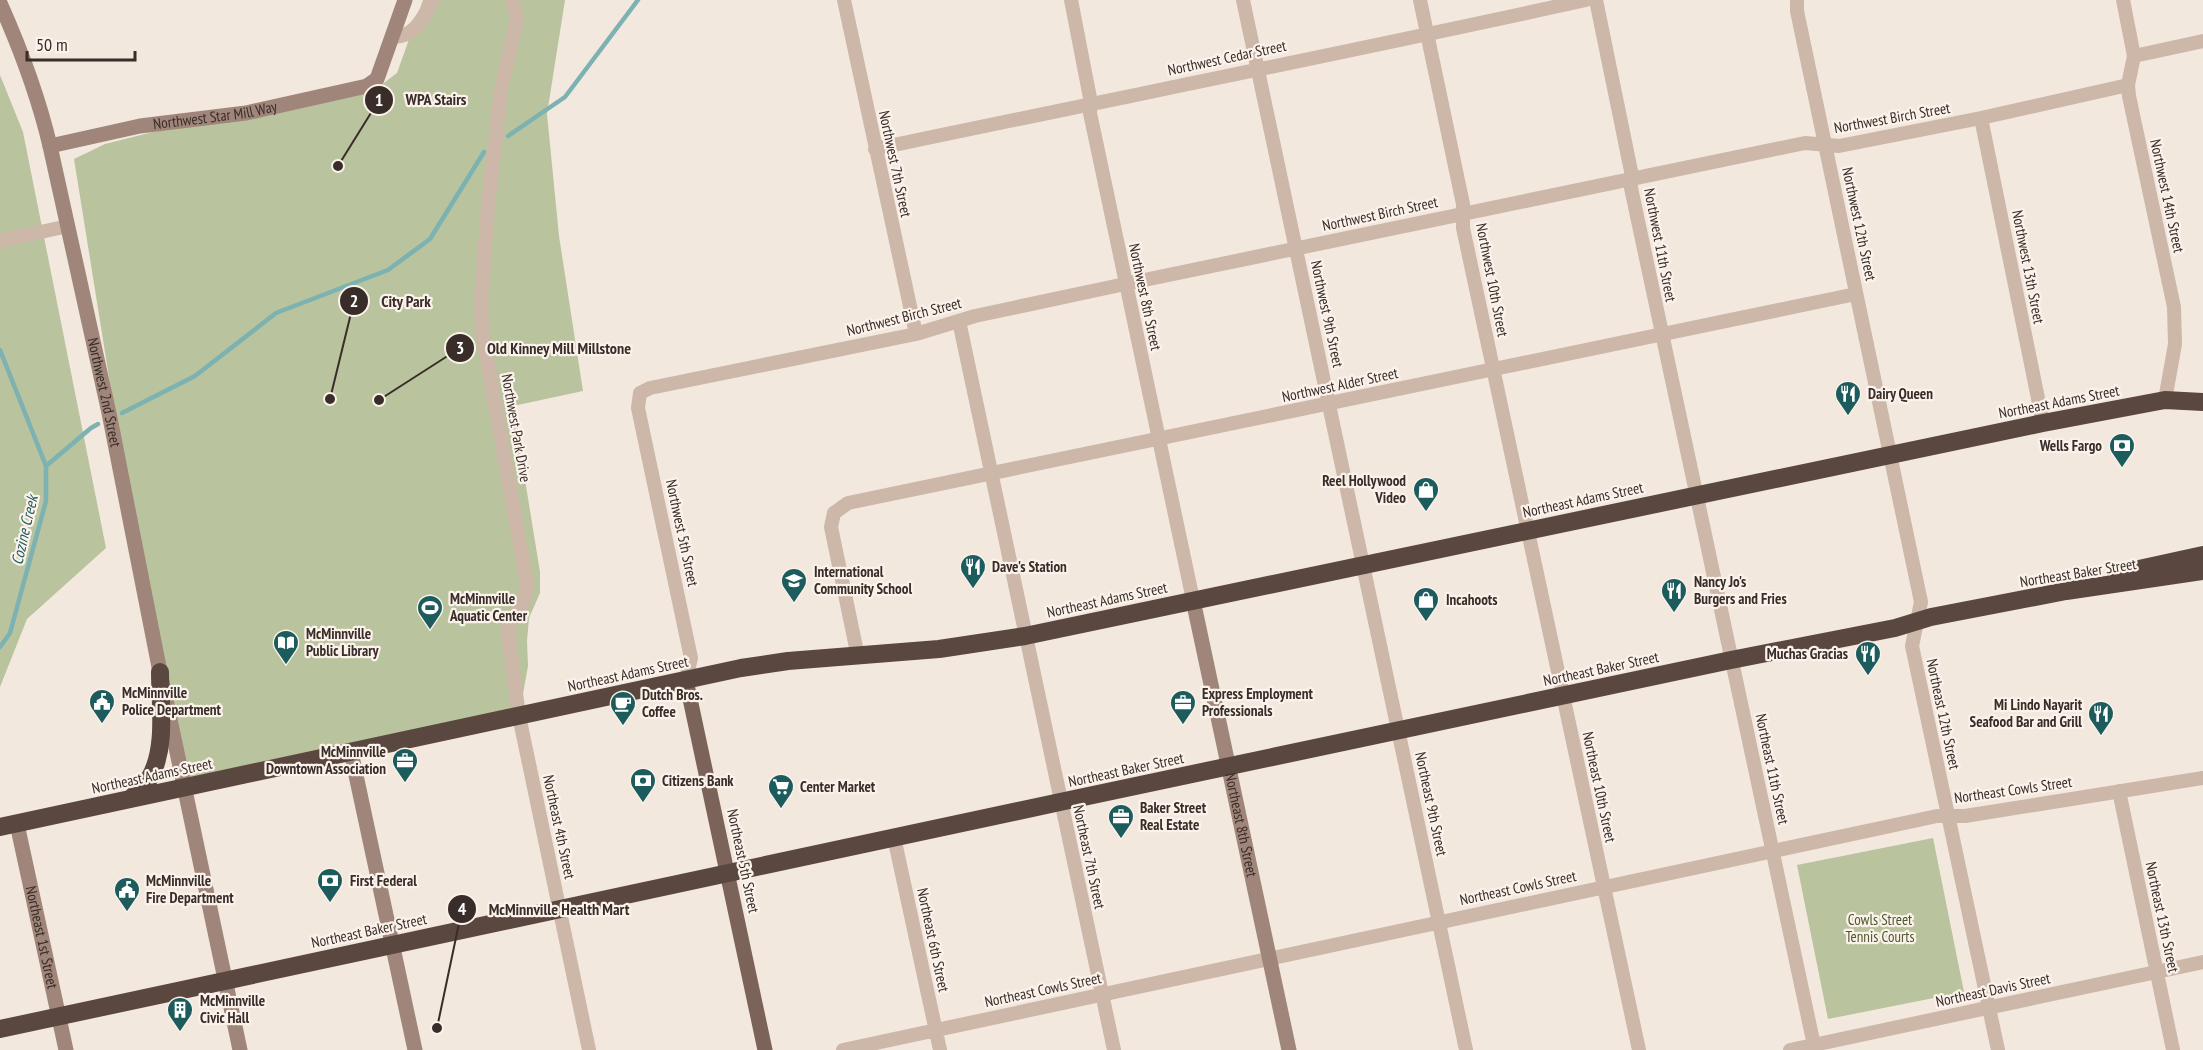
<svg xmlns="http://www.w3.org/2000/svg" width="2203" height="1050" font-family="'PT Sans Narrow',sans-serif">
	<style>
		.green { fill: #b9c39d }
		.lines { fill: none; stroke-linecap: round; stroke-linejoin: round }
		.stream { stroke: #7cb2b1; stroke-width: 4.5 }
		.street { stroke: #ccb7a9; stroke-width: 14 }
		.secondary { stroke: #a0867a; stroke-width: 15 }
		.primary { stroke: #7c635a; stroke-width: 15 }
		.highway { stroke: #5a4740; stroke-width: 18 }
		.labels { text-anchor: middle; stroke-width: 4.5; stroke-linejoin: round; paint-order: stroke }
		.street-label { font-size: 15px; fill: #392d29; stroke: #fbf2eb }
		.poi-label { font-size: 15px; font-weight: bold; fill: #392d29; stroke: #fbf2eb; text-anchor: start }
		.park-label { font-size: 15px; fill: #4b592c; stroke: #fbf2eb }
		.water-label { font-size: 16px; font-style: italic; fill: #1d5c5d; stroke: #fbf2eb }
		.leader { fill: none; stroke: #392d29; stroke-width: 2 }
		.callout-dot { fill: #392d29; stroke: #fbf2eb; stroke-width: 2 }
		.mark-label { font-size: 18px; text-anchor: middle; font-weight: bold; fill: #fff }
		.callout-label { font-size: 16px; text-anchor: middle; font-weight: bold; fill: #392d29; stroke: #fbf2eb; stroke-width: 4.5; stroke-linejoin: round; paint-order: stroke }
	</style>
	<rect width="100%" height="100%" fill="#f3e8de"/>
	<path class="green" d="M 423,0 L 565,0 L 547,114 L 559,236 L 583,391 L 513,406 L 540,572 L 540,593 L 529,618 L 527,641 L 528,666 L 519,716 L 185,788 L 143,589 L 74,159 L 105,144 L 161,130 L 262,117 L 372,92 L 397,73 Z
		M 0,75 L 23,132 L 106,548 L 27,619 L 0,687 Z
		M 1933,838 L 1964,992 L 1828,1019 L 1797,865 Z"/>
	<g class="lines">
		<path class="stream" d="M 508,136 L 565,97 L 638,0
			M 0,350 L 46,466 L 46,501 L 10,633 L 0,647
			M 122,413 L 195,376 L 276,313 L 388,270 L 430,239 L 484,152
			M 46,466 L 91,428 L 98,424"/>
		<path class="street" d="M 512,0 L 517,19 L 501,89 L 488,205 L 481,301 L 482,330 L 527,585 L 523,604 L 509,625 L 508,633 L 519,716 L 589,1050
			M 844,0 L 916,334
			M 1071,0 L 1091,103 L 1090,113 L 1193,600
			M 1243,0 L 1466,1050
			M 1420,0 L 1463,204 L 1463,228 L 1639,1050
			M 1596,0 L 1631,171 L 1631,188 L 1815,1050
			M 1797,0 L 1797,11 L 1921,602 L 1912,646 L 1998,1050
			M 2123,0 L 2134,56 L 2128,85 L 2129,96 L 2174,307 L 2175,344 L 2165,400
			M 392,37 C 415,38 423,17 433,0
			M 2134,56 L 2203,41
			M 1981,118 L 2043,423
			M 875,149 C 1112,99 1350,52 1586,0
			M 0,241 L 68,226
			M 959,321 L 1114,1050
			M 858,657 L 831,527 L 834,513 L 848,503 L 1856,294
			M 686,680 L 691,658 L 638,408 L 640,393 L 650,388 L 916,334 L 975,316 L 1125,284 L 1805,143 L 1839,146 L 1981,118 L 2128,85
			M 2119,791 L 2173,1050
			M 894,837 L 940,1050
			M 843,1050 L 1937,816 L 1965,816 L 2203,778
			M 1790,1050 L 2203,962"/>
		<g class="secondary">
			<path id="s1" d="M 0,3 C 21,50 38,95 50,146 L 109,413 L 160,672 L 240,1050"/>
			<path id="s2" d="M 50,146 L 140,126 L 246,113 L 367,86 L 377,79 L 405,0"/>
			<path id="s3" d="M 1193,600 L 1289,1050"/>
			<path d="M 351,752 L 415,1050"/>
			<path id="s4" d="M 17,824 L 66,1050"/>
		</g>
		<path class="primary" d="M 686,680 L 765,1050"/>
		<path class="highway" d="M 2116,574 L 2203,555
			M 130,799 C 137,793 144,787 149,779 C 167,749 160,705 160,672
			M 0,827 L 741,668 L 788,661 L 939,649 L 1025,636 L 2043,423 L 2165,400 L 2203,402
			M 0,1029 L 1060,802 L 1731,660 L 1895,628 L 1931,617 L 2066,591 L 2203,571"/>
	</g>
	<defs>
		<symbol id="restaurant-pin" viewBox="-11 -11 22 30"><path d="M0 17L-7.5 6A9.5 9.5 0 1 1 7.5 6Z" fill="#1d5c5d" stroke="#fbf2eb"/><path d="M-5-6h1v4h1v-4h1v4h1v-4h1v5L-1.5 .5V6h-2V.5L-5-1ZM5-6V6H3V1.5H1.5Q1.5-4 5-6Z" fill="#fff"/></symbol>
		<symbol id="bank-pin" viewBox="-11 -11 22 30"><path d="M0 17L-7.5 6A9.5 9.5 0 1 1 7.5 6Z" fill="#1d5c5d" stroke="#fbf2eb"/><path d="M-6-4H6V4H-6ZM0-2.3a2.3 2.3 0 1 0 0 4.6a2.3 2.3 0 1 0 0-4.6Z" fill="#fff"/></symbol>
		<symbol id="shop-pin" viewBox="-11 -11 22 30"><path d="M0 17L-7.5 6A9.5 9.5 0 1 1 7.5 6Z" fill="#1d5c5d" stroke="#fbf2eb"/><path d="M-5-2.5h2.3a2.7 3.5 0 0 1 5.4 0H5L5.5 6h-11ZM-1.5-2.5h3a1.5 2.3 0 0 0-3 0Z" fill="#fff"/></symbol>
		<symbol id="school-pin" viewBox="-11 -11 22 30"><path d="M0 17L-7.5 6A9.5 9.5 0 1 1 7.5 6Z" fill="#1d5c5d" stroke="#fbf2eb"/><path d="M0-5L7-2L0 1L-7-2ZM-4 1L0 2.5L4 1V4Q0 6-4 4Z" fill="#fff"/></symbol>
		<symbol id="stadium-pin" viewBox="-11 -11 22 30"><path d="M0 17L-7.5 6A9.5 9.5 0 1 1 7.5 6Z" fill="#1d5c5d" stroke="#fbf2eb"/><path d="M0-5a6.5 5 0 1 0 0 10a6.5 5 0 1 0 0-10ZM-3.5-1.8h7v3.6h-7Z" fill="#fff"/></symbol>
		<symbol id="library-pin" viewBox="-11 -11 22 30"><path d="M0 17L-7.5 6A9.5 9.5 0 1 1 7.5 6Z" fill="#1d5c5d" stroke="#fbf2eb"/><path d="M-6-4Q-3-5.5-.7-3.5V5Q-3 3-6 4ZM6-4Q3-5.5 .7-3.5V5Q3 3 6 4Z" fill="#fff"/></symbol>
		<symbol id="civic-pin" viewBox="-11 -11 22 30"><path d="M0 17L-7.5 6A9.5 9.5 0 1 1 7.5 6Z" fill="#1d5c5d" stroke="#fbf2eb"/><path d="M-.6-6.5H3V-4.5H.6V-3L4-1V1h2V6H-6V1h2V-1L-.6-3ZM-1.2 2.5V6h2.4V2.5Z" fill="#fff"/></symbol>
		<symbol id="office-pin" viewBox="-11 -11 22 30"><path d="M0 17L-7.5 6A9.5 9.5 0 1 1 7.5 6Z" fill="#1d5c5d" stroke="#fbf2eb"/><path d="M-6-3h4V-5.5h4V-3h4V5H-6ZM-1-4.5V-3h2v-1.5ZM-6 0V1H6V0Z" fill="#fff"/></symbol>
		<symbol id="cafe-pin" viewBox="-11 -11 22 30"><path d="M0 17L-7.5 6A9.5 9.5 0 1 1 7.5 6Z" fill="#1d5c5d" stroke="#fbf2eb"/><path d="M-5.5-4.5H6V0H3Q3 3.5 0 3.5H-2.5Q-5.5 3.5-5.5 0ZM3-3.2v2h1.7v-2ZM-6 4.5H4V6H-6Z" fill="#fff"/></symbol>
		<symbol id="supermarket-pin" viewBox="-11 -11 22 30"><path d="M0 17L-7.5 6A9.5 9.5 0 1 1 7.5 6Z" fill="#1d5c5d" stroke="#fbf2eb"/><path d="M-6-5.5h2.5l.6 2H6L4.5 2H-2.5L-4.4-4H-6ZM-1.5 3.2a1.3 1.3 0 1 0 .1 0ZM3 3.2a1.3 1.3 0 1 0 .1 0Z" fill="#fff"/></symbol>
		<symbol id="building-pin" viewBox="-11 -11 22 30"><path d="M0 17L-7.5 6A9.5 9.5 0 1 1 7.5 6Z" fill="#1d5c5d" stroke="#fbf2eb"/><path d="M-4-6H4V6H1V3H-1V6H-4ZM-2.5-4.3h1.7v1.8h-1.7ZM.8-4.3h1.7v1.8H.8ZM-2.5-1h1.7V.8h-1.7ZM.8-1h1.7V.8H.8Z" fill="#fff"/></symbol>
	</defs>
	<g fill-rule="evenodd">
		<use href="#restaurant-pin" x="1833" y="379" width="30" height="40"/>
		<use href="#bank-pin" x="2107" y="431" width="30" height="40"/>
		<use href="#shop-pin" x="1411" y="475" width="30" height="40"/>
		<use href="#restaurant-pin" x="958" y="552" width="30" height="40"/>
		<use href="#school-pin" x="779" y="566" width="30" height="40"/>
		<use href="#restaurant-pin" x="1659" y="576" width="30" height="40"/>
		<use href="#shop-pin" x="1411" y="585" width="30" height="40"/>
		<use href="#stadium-pin" x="415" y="593" width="30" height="40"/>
		<use href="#library-pin" x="271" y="628" width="30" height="40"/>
		<use href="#restaurant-pin" x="1853" y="639" width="30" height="40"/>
		<use href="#civic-pin" x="87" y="687" width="30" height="40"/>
		<use href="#office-pin" x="1168" y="688" width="30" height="40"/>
		<use href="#cafe-pin" x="608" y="689" width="30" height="40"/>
		<use href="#restaurant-pin" x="2086" y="699" width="30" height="40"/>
		<use href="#office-pin" x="390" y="746" width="30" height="40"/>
		<use href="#bank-pin" x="628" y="766" width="30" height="40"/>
		<use href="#supermarket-pin" x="766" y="772" width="30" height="40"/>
		<use href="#office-pin" x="1106" y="802" width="30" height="40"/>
		<use href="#bank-pin" x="315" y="866" width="30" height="40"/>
		<use href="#civic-pin" x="112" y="875" width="30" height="40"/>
		<use href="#building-pin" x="165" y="995" width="30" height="40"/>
	</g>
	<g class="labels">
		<g class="street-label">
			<text transform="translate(1227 58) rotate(-12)" y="5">Northwest Cedar Street</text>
			<text dy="5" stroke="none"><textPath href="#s2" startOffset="168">Northwest Star Mill Way</textPath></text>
			<text transform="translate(1892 118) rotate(-10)" y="5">Northwest Birch Street</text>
			<text transform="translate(895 164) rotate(78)" y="5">Northwest 7th Street</text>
			<text transform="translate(2167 196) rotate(78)" y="5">Northwest 14th Street</text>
			<text transform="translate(1380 214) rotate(-12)" y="5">Northwest Birch Street</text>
			<text transform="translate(1859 224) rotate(78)" y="5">Northwest 12th Street</text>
			<text transform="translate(1660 245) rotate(79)" y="5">Northwest 11th Street</text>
			<text transform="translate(2028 267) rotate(79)" y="5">Northwest 13th Street</text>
			<text transform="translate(1492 280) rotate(79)" y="5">Northwest 10th Street</text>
			<text transform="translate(1145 297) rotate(78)" y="5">Northwest 8th Street</text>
			<text transform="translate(1327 314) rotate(78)" y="5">Northwest 9th Street</text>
			<text transform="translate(904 317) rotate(-14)" y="5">Northwest Birch Street</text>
			<text transform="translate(1340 385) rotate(-12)" y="5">Northwest Alder Street</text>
			<text dy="5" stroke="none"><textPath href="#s1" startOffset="404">Northwest 2nd Street</textPath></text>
			<text transform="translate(2059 402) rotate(-11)" y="5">Northeast Adams Street</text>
			<text transform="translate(516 428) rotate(80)" y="5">Northwest Park Drive</text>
			<text transform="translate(1583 500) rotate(-12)" y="5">Northeast Adams Street</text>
			<text transform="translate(682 533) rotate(78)" y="5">Northwest 5th Street</text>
			<text transform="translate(2078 573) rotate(-9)" y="5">Northeast Baker Street</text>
			<text transform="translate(1107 600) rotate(-12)" y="5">Northeast Adams Street</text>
			<text transform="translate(1601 669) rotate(-12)" y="5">Northeast Baker Street</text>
			<text transform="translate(628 674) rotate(-12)" y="5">Northeast Adams Street</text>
			<text transform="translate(1943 714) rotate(78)" y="5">Northeast 12th Street</text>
			<text transform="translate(1772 769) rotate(78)" y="5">Northeast 11th Street</text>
			<text transform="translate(1126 770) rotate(-12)" y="5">Northeast Baker Street</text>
			<text transform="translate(152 776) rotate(-12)" y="5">Northeast Adams Street</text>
			<text transform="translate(1599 787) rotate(78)" y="5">Northeast 10th Street</text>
			<text transform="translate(2013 790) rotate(-8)" y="5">Northeast Cowls Street</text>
			<text transform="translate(1431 804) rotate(78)" y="5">Northeast 9th Street</text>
			<text dy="5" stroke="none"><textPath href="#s3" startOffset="230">Northeast 8th Street</textPath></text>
			<text transform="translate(559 827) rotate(78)" y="5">Northeast 4th Street</text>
			<text transform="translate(1089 857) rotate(78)" y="5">Northeast 7th Street</text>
			<text transform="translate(743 861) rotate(78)" y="5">Northeast 5th Street</text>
			<text transform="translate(1518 888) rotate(-12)" y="5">Northeast Cowls Street</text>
			<text transform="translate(2162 917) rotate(78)" y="5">Northeast 13th Street</text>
			<text transform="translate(369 931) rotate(-12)" y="5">Northeast Baker Street</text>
			<text dy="5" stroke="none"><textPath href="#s4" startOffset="116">Northeast 1st Street</textPath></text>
			<text transform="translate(933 940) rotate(78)" y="5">Northeast 6th Street</text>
			<text transform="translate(1043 990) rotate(-12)" y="5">Northeast Cowls Street</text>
			<text transform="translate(1993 990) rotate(-12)" y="5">Northeast Davis Street</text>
		</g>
		<g class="poi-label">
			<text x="1868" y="399">Dairy Queen</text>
			<text x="2102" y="451" text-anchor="end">Wells Fargo</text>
			<text x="1406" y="486" text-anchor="end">Reel Hollywood<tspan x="1406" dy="17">Video</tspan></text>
			<text x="992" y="572">Dave's Station</text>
			<text x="814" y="577">International<tspan x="814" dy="17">Community School</tspan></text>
			<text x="1694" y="587">Nancy Jo's<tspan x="1694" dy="17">Burgers and Fries</tspan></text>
			<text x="450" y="604">McMinnville<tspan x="450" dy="17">Aquatic Center</tspan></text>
			<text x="1446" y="605">Incahoots</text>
			<text x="306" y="639">McMinnville<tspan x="306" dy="17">Public Library</tspan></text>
			<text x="1848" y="659" text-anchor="end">Muchas Gracias</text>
			<text x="122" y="698">McMinnville<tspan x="122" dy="17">Police Department</tspan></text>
			<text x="1202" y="699">Express Employment<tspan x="1202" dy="17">Professionals</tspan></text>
			<text x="642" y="700">Dutch Bros.<tspan x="642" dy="17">Coffee</tspan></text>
			<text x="2082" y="710" text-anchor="end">Mi Lindo Nayarit<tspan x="2082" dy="17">Seafood Bar and Grill</tspan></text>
			<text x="386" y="757" text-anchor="end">McMinnville<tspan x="386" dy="17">Downtown Association</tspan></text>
			<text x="662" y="786">Citizens Bank</text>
			<text x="800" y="792">Center Market</text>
			<text x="1140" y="813">Baker Street<tspan x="1140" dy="17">Real Estate</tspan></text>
			<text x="146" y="886">McMinnville<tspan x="146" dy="17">Fire Department</tspan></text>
			<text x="350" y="886">First Federal</text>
			<text x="200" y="1006">McMinnville<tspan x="200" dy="17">Civic Hall</tspan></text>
		</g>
		<g class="park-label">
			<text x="1880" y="925">Cowls Street<tspan x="1880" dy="17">Tennis Courts</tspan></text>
		</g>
		<g class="water-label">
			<text transform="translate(24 530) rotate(-77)" y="6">Cozine Creek</text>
		</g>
	</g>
	<path class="leader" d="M338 166L379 100M330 399L354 301M379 400L460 348M437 1028L462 909"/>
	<g class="callout-dot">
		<circle cx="338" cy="166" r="6"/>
		<circle cx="330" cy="399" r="6"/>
		<circle cx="379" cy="400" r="6"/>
		<circle cx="437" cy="1028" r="6"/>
		<circle cx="379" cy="100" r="15"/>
		<circle cx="354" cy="301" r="15"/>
		<circle cx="460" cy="348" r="15"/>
		<circle cx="462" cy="909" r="15"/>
	</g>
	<g class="mark-label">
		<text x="379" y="106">1</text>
		<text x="354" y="307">2</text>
		<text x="460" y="354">3</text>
		<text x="462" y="915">4</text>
	</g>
	<g class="callout-label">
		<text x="436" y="105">WPA Stairs</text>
		<text x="406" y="307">City Park</text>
		<text x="559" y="354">Old Kinney Mill Millstone</text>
		<text x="559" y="915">McMinnville Health Mart</text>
	</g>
	<path d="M27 51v9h108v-9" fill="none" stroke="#392d29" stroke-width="3"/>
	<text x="36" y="51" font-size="18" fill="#392d29" stroke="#fbf2eb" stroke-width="4.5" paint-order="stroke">50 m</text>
</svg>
